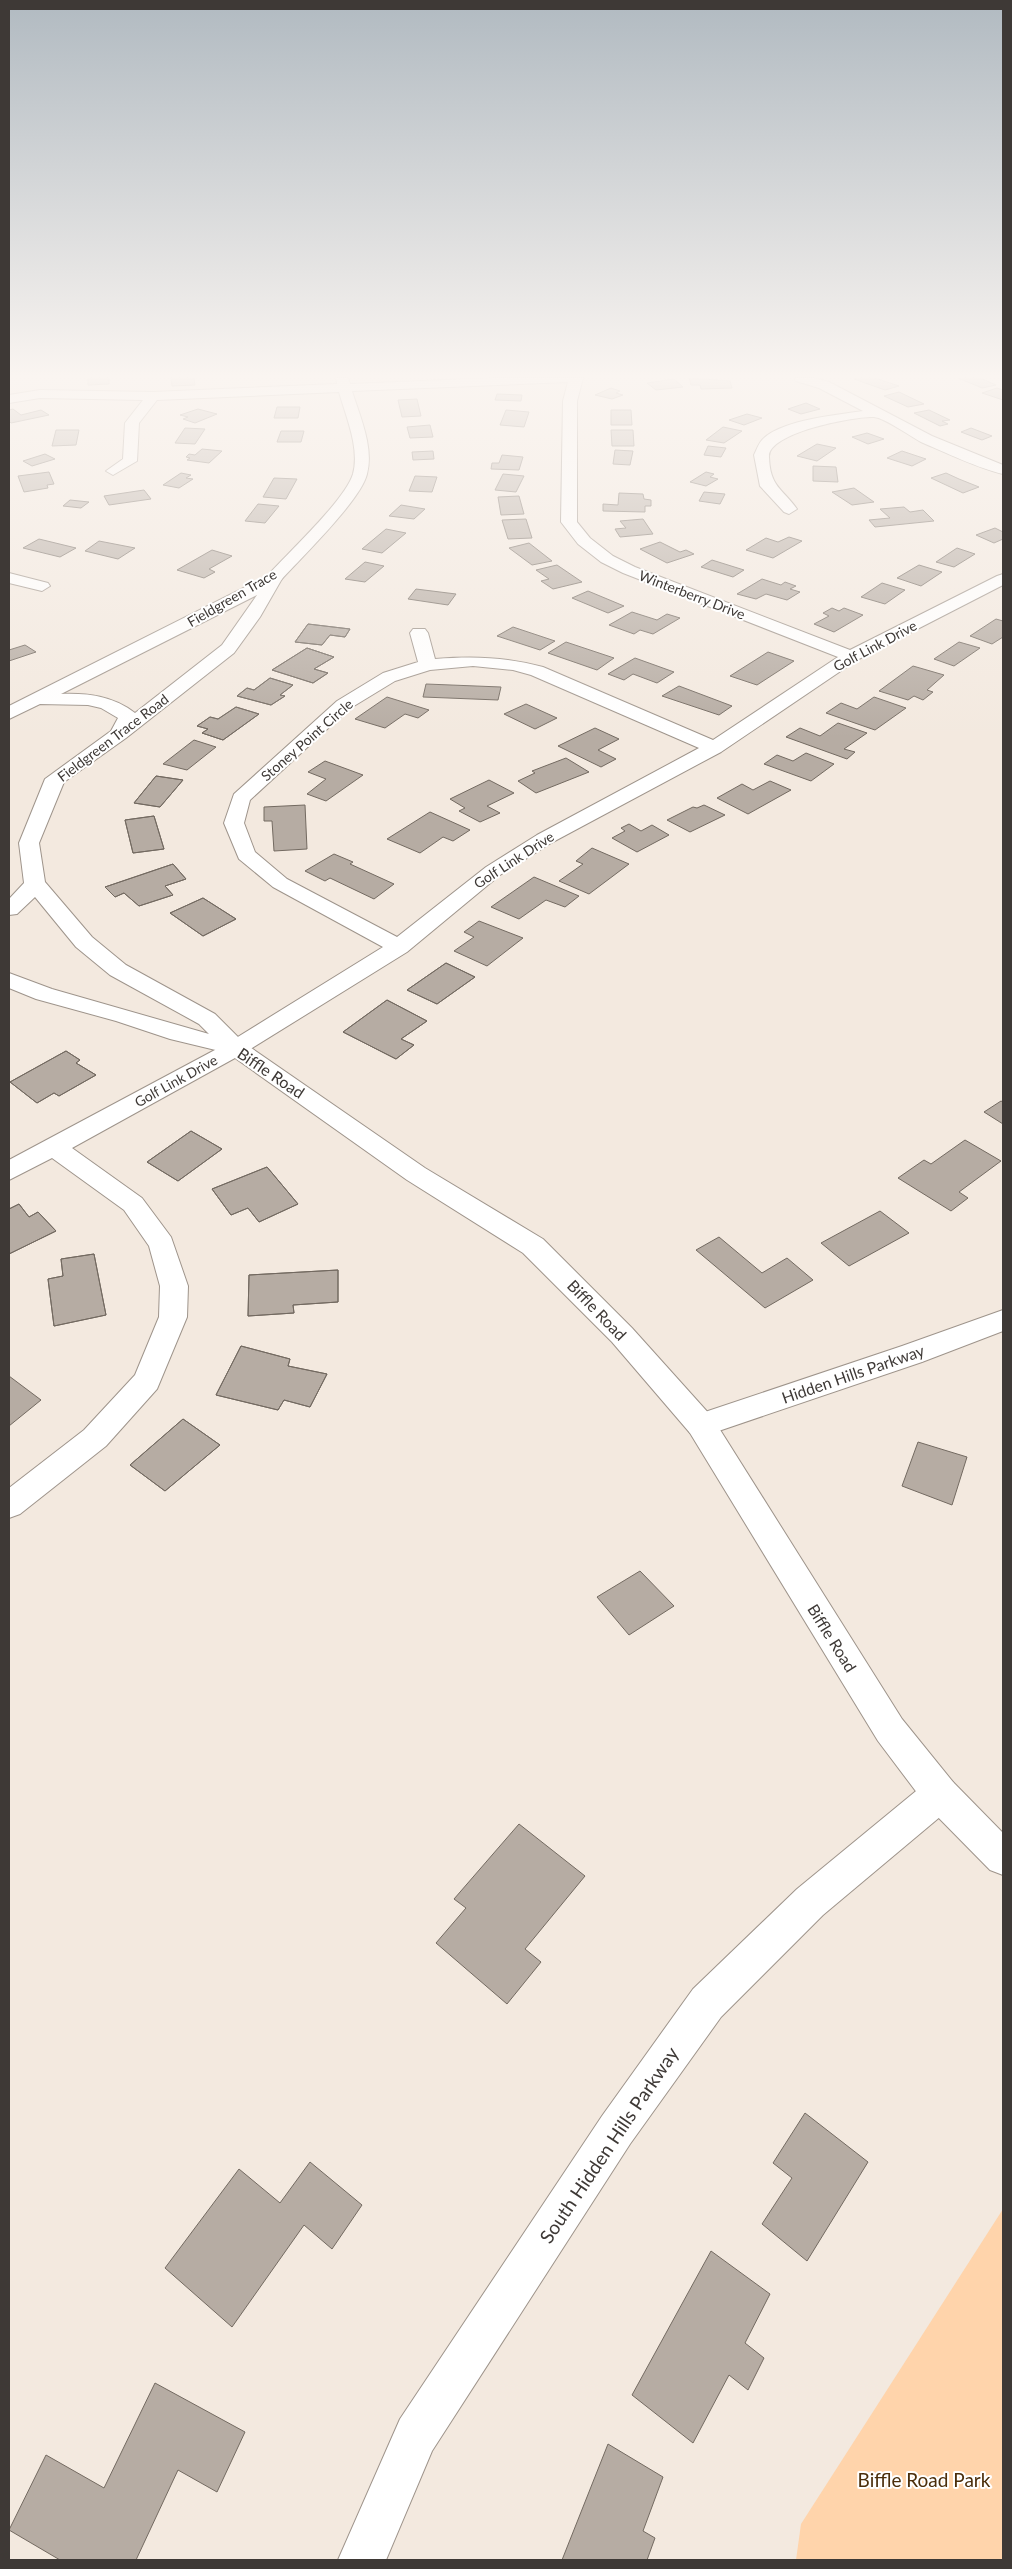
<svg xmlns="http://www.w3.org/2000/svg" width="1012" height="2569" font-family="Lato,sans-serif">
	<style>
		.green { fill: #ffd4ab }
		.building { fill: #b6aca3; stroke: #736a61 }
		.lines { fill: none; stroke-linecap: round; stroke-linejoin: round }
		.street-casing { stroke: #9e948b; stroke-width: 2 }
		.secondary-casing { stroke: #9e948b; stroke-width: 2 }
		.street { fill: #fff; fill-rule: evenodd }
		.secondary { fill: #fff; fill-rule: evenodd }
		.labels { text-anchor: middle; stroke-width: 4; stroke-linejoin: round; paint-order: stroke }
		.far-street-label { font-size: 14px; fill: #3e3936; stroke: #fff }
		.street-label { font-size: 16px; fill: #3e3936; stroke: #fff }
		.near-street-label { font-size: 19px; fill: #3e3936; stroke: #fff }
		.near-park-label { font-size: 19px; fill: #4b2e0b; stroke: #fff }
	</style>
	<rect width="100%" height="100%" fill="#f3e9df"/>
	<path class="green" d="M 1003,2209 L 1003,2560 L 796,2560 L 801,2524 Z"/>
	<path class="building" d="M 88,378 L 109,378 L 109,384 L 88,385 Z
		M 171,378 L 194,378 L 195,385 L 172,386 Z
		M 689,378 L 730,381 L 732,388 L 701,389 L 700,385 L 691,385 Z
		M 858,378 L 875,378 L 899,386 L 885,390 L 854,379 Z
		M 958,378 L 980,378 L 996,385 L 982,388 Z
		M 674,379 L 683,387 L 656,390 L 647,383 Z
		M 611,388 L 620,391 L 616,393 L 623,395 L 612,399 L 595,395 Z
		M 997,388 L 1003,390 L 1003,400 L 982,393 Z
		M 899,392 L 924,404 L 908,407 L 884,396 Z
		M 497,394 L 522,395 L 521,401 L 495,400 Z
		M 417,399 L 421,416 L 402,417 L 398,400 Z
		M 806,403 L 820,409 L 801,414 L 788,409 Z
		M 277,407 L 300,407 L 298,418 L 274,418 Z
		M 13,409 L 21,415 L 41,410 L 49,415 L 11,423 L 9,421 L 9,410 Z
		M 198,409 L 217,414 L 195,423 L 183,419 L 188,417 L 180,415 Z
		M 506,410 L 529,412 L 524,427 L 500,425 Z
		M 611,410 L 631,410 L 632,425 L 611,425 Z
		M 929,410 L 950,420 L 942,421 L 948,424 L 940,426 L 914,413 Z
		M 747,414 L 762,418 L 744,425 L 729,420 Z
		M 430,425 L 433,437 L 410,438 L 407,427 Z
		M 723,427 L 742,431 L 724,443 L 706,440 Z
		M 185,428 L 205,429 L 195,444 L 175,443 Z
		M 971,428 L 992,436 L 982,440 L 961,432 Z
		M 56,430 L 79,430 L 76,445 L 52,446 Z
		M 611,430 L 633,430 L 634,446 L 612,446 Z
		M 281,431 L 304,431 L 301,442 L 277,442 Z
		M 867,433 L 884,439 L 868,444 L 852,437 Z
		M 817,444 L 836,448 L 817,461 L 797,456 Z
		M 708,446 L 726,448 L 721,457 L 704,455 Z
		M 202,449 L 222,451 L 209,463 L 187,460 L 190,458 L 186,457 L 189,454 L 195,455 Z
		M 615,450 L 633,451 L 630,465 L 613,464 Z
		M 433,451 L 434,459 L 413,460 L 412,452 Z
		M 902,451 L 926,459 L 912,466 L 887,458 Z
		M 45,454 L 55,459 L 32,466 L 23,461 Z
		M 502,455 L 523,457 L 519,470 L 491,469 L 492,463 L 499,463 Z
		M 813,466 L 836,467 L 838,482 L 813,481 Z
		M 49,472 L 54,484 L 47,485 L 48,488 L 24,492 L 18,476 Z
		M 706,472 L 714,474 L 710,477 L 718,479 L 706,486 L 690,482 Z
		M 181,473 L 191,475 L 186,478 L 193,479 L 179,488 L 163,485 Z
		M 946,473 L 959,479 L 979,487 L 963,493 L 931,478 Z
		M 503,474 L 524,476 L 516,492 L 495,490 Z
		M 415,476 L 437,477 L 432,492 L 409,491 Z
		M 274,478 L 297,479 L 286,499 L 263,497 Z
		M 854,488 L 874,502 L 852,505 L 832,492 Z
		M 144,490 L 151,499 L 109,505 L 104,496 Z
		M 704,492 L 725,494 L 720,504 L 699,501 Z
		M 619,493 L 643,494 L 644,499 L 651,500 L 651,506 L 645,506 L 645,512 L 603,511 L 603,504 L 618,505 Z
		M 519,496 L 524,514 L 501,515 L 498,497 Z
		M 70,500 L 89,502 L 81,508 L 63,506 Z
		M 258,504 L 279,506 L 265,523 L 245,521 Z
		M 401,505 L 425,509 L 414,519 L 389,516 Z
		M 904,507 L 910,512 L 923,510 L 934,521 L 875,527 L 869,520 L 890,518 L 880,509 Z
		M 526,519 L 532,538 L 508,539 L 502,520 Z
		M 643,519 L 653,534 L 620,537 L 615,529 L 626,528 L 620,521 Z
		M 995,528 L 1003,532 L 1003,539 L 994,543 L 976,535 Z
		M 386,529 L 406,533 L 382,553 L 362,549 Z
		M 789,537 L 802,541 L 773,558 L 746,550 L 766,538 L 778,542 Z
		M 39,539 L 76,548 L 60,557 L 23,548 Z
		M 99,541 L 135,548 L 118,559 L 85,551 Z
		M 660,542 L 680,552 L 686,550 L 694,554 L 667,563 L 640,549 Z
		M 529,543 L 552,561 L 532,565 L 509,548 Z
		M 957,548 L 975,554 L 954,567 L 936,562 Z
		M 212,550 L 232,556 L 209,569 L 215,572 L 204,578 L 177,570 Z
		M 712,560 L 744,570 L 733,577 L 701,567 Z
		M 365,562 L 384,566 L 365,582 L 345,579 Z
		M 557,565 L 582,582 L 553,589 L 541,581 L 549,579 L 536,570 Z
		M 919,565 L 942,572 L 921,586 L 897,578 Z
		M 762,579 L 781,585 L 785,582 L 796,586 L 790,589 L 800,592 L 787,600 L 766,594 L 756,599 L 737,594 Z
		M 882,583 L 905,590 L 885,604 L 861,597 Z
		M 416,589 L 456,594 L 448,605 L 408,599 Z
		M 588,591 L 624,606 L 608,613 L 572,598 Z
		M 832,608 L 839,611 L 844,608 L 863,615 L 834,632 L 814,624 L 829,616 L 823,613 Z
		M 632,612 L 657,620 L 667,614 L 680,618 L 653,634 L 640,630 L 634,634 L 609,625 Z
		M 996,619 L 1003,621 L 1003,637 L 992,644 L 970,636 Z
		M 308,624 L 350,629 L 345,637 L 330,635 L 322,645 L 295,642 Z
		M 308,624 L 350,629 L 345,637 L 330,635 L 322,645 L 295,642 Z
		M 513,627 L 555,641 L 540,650 L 497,636 Z
		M 566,642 L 614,658 L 597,670 L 548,653 Z
		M 959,642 L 980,648 L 954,666 L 934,659 Z
		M 25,645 L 36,652 L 9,661 L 9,650 Z
		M 307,648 L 334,657 L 314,669 L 328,673 L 313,683 L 272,670 Z
		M 307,648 L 334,657 L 314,669 L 328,673 L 313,683 L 272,670 Z
		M 768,652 L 794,661 L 757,685 L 730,676 Z
		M 635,658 L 674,672 L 657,683 L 633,674 L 624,680 L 608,674 Z
		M 913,666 L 944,675 L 927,690 L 933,692 L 923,700 L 914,696 L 908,700 L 879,691 Z
		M 270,678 L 293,685 L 280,695 L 285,696 L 271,705 L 237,696 L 247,688 L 254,690 Z
		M 270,678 L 293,685 L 280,695 L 285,696 L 271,705 L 237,696 L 247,688 L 254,690 Z
		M 426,684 L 501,687 L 498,700 L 423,697 Z
		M 679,686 L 732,706 L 719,715 L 662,696 Z
		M 387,697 L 429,710 L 418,718 L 405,714 L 385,728 L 355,719 Z
		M 874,697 L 906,708 L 875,730 L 826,713 L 841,703 L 857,709 Z
		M 526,704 L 557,718 L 535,729 L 504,714 Z
		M 236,707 L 259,714 L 223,740 L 202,733 L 208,729 L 197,726 L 210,717 L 218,719 Z
		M 236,707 L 259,714 L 223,740 L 202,733 L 208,729 L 197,726 L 210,717 L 218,719 Z
		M 838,723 L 867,733 L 844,749 L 855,752 L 847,759 L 786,737 L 800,728 L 820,736 Z
		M 595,728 L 619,739 L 598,750 L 616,759 L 601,767 L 558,746 Z
		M 194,740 L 216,747 L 187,770 L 163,764 Z
		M 806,753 L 834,764 L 811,781 L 764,764 L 777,755 L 793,761 Z
		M 566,758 L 589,772 L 536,793 L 518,781 L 535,773 L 532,771 Z
		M 325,761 L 363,775 L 326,801 L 307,794 L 326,779 L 308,772 Z
		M 156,776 L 183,780 L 160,807 L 134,803 Z
		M 156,776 L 183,780 L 160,807 L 134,803 Z
		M 489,780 L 514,793 L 487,806 L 500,813 L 480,822 L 459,811 L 465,808 L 450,799 Z
		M 770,781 L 791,790 L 748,814 L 717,798 L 742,784 L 753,790 Z
		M 305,805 L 307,849 L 274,851 L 272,821 L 264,821 L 264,807 Z
		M 704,805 L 725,815 L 690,832 L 667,820 L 693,807 L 697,808 Z
		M 430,812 L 470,830 L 453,841 L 443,837 L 420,853 L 387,839 Z
		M 154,816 L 164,849 L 133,853 L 125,820 Z
		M 154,816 L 164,849 L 133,853 L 125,820 Z
		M 629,824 L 641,831 L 652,825 L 669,835 L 637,852 L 612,838 L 625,831 L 621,828 Z
		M 592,848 L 629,864 L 589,894 L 559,881 L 583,864 L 576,861 Z
		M 334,854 L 353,862 L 350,864 L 394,884 L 374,899 L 330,878 L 325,881 L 305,871 Z
		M 173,864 L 186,879 L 165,886 L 173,895 L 139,906 L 124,893 L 115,897 L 105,887 Z
		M 173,864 L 186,879 L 165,886 L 173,895 L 139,906 L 124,893 L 115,897 L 105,887 Z
		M 534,877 L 579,896 L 565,907 L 546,900 L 519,919 L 491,907 Z
		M 203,898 L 236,919 L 203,936 L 170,913 Z
		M 203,898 L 236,919 L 203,936 L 170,913 Z
		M 479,921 L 523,938 L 487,966 L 454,951 L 474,937 L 464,932 Z
		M 446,963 L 475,977 L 437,1004 L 407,990 Z
		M 446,963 L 475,977 L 437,1004 L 407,990 Z
		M 387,1000 L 427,1021 L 401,1039 L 414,1045 L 396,1059 L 343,1032 Z
		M 387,1000 L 427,1021 L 401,1039 L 414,1045 L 396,1059 L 343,1032 Z
		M 66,1051 L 80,1060 L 76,1063 L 96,1075 L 59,1096 L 54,1093 L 37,1103 L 10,1082 Z
		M 66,1051 L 80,1060 L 76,1063 L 96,1075 L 59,1096 L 54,1093 L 37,1103 L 10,1082 Z
		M 1001,1101 L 1003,1102 L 1003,1124 L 984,1112 Z
		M 191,1131 L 222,1149 L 178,1181 L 147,1162 Z
		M 191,1131 L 222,1149 L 178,1181 L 147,1162 Z
		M 965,1140 L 1001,1161 L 959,1192 L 968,1198 L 951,1211 L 898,1178 L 924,1160 L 931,1164 Z
		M 267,1167 L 298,1204 L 259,1222 L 248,1208 L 231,1215 L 212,1189 Z
		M 267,1167 L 298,1204 L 259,1222 L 248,1208 L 231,1215 L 212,1189 Z
		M 19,1204 L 29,1217 L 38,1212 L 56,1231 L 9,1254 L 9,1209 Z
		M 19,1204 L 29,1217 L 38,1212 L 56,1231 L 9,1254 L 9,1209 Z
		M 880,1211 L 909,1233 L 849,1266 L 821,1243 Z
		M 719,1237 L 762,1273 L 787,1258 L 813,1280 L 765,1308 L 696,1250 Z
		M 94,1254 L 106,1315 L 54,1326 L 48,1279 L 63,1276 L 61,1259 Z
		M 94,1254 L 106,1315 L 54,1326 L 48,1279 L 63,1276 L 61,1259 Z
		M 338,1270 L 338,1302 L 293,1305 L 294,1313 L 248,1316 L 249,1275 Z
		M 338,1270 L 338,1302 L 293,1305 L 294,1313 L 248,1316 L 249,1275 Z
		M 241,1346 L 290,1359 L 288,1366 L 327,1374 L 310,1407 L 284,1400 L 278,1410 L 216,1395 Z
		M 241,1346 L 290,1359 L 288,1366 L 327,1374 L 310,1407 L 284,1400 L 278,1410 L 216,1395 Z
		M 9,1376 L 41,1400 L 9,1426 Z
		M 183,1419 L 220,1445 L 165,1491 L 130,1465 Z
		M 183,1419 L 220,1445 L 165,1491 L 130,1465 Z
		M 918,1442 L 967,1457 L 952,1505 L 902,1486 Z
		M 640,1571 L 674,1606 L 629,1635 L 597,1597 Z
		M 519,1824 L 585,1876 L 525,1949 L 541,1962 L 507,2004 L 436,1943 L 466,1908 L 454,1899 Z
		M 805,2113 L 868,2162 L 807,2261 L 762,2224 L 792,2178 L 773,2163 Z
		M 310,2162 L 362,2205 L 332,2249 L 304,2225 L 232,2327 L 165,2268 L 239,2169 L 280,2203 Z
		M 711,2251 L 770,2294 L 745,2343 L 764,2358 L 748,2390 L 729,2375 L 693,2443 L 632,2395 Z
		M 155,2383 L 245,2432 L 217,2492 L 178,2470 L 136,2560 L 60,2560 L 9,2530 L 46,2455 L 104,2488 Z
		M 608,2444 L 663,2477 L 643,2531 L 655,2538 L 647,2560 L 562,2560 Z"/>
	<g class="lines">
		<defs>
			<path id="street" d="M 336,378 L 348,378 L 350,384 L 493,378 L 583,378 L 577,401 L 577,522 L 590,538 L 613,556 L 635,567 L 850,650 L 997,576 L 1003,574 L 1003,585 L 857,660 L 721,752 L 551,843 L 500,875 L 407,952 L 244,1053 L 72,1148 L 142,1198 L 171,1237 L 188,1286 L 187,1317 L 157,1389 L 106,1446 L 20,1514 L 9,1518 L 9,1488 L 84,1430 L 135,1375 L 159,1317 L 160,1286 L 149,1246 L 124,1210 L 52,1158 L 9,1180 L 9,1160 L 228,1043 L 383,947 L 273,887 L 239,859 L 224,823 L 234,794 L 337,701 L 383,673 L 418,662 L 410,633 L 413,629 L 425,629 L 428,633 L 435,659 C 474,656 505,657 543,667 L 713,740 L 838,657 L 623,573 L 601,562 L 578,544 L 561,522 L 563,401 L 568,382 L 352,391 C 360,417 374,447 367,474 C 361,500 301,558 281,580 L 269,580 L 267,577 L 269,574 C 289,552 345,500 353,474 C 360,448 346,417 339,392 L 157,400 L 139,423 L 137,461 L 113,475 L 106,471 L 123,459 L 125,423 L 143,400 L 40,398 L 9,403 L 9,395 L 40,390 L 153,392 L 337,384 ZM 473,666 L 513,670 L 531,675 L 699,748 L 537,835 L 486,867 L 397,937 L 287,879 L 255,852 L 244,823 L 250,800 L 349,709 L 395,681 L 430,670 Z
				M 794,378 L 814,378 L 829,382 L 932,436 L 1003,465 L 1003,474 C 980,469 944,452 921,442 C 910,436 885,418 874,417 C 854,416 767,433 769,457 C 770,487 782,488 797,509 L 789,514 L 784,512 L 760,486 L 754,455 C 757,449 759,442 764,438 C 784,420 836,415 863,411 L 819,388 L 796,381 Z
				M 9,573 L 48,583 L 50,586 L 42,591 L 9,583 Z
				M 1003,1310 L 1003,1331 L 922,1362 L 701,1437 L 690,1433 L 686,1425 L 690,1417 L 902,1346 Z
				M 940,1777 L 953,1782 L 958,1794 L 953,1806 L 823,1915 L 721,2017 L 630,2144 L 432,2451 L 386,2560 L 338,2560 L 400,2419 L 602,2116 L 693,1989 L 797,1889 L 927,1782 Z"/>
			<path id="secondary" d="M 275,572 L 283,577 L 260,617 L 234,653 L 126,738 L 64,782 L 39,843 L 45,882 L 92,937 L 126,965 L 215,1014 L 244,1043 L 425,1168 L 543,1239 L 632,1328 L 712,1417 L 902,1719 L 953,1782 L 1003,1833 L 1003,1875 L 990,1870 L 927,1806 L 878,1741 L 690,1433 L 612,1342 L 523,1253 L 407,1180 L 228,1053 L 170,1039 L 116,1021 L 36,999 L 9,988 L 9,973 L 52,989 L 209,1034 L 199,1024 L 110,975 L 76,947 L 35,897 L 17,914 L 9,915 L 9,899 L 24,883 L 19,843 L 45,779 L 111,731 L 118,718 L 101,708 L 88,705 L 40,704 L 9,719 L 9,706 ZM 257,595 L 222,645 L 135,713 C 113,696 88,693 61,694 Z"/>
		</defs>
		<use href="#street" class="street-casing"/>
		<use href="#secondary" class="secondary-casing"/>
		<use href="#street" class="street"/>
		<use href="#secondary" class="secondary"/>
	</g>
	<linearGradient id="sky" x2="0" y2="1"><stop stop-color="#b1bac1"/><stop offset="0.51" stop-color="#faf5f1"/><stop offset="1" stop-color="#faf5f1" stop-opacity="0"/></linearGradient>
	<rect width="1012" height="737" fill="url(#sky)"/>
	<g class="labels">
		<g class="far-street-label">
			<text transform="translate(692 595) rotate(21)" y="5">Winterberry Drive</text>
			<text transform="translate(232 598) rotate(-30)" y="5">Fieldgreen Trace</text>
			<text transform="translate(875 646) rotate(-28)" y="5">Golf Link Drive</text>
			<text transform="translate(113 738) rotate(-37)" y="5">Fieldgreen Trace Road</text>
			<text transform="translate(307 740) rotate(-41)" y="5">Stoney Point Circle</text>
			<text transform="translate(514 860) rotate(-33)" y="5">Golf Link Drive</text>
			<text transform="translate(176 1081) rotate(-29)" y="5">Golf Link Drive</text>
		</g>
		<g class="street-label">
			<text transform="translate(271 1073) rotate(34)" y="6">Biffle Road</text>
			<text transform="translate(597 1310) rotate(46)" y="6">Biffle Road</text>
			<text transform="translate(853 1374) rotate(-19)" y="6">Hidden Hills Parkway</text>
			<text transform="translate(832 1638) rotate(58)" y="6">Biffle Road</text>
		</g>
		<g class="near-street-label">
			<text transform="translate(609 2145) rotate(-56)" y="7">South Hidden Hills Parkway</text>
		</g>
		<g class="near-park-label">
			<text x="924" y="2487">Biffle Road Park</text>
		</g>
	</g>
	<rect width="1012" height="2569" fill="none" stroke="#3e3936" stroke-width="20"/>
</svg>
